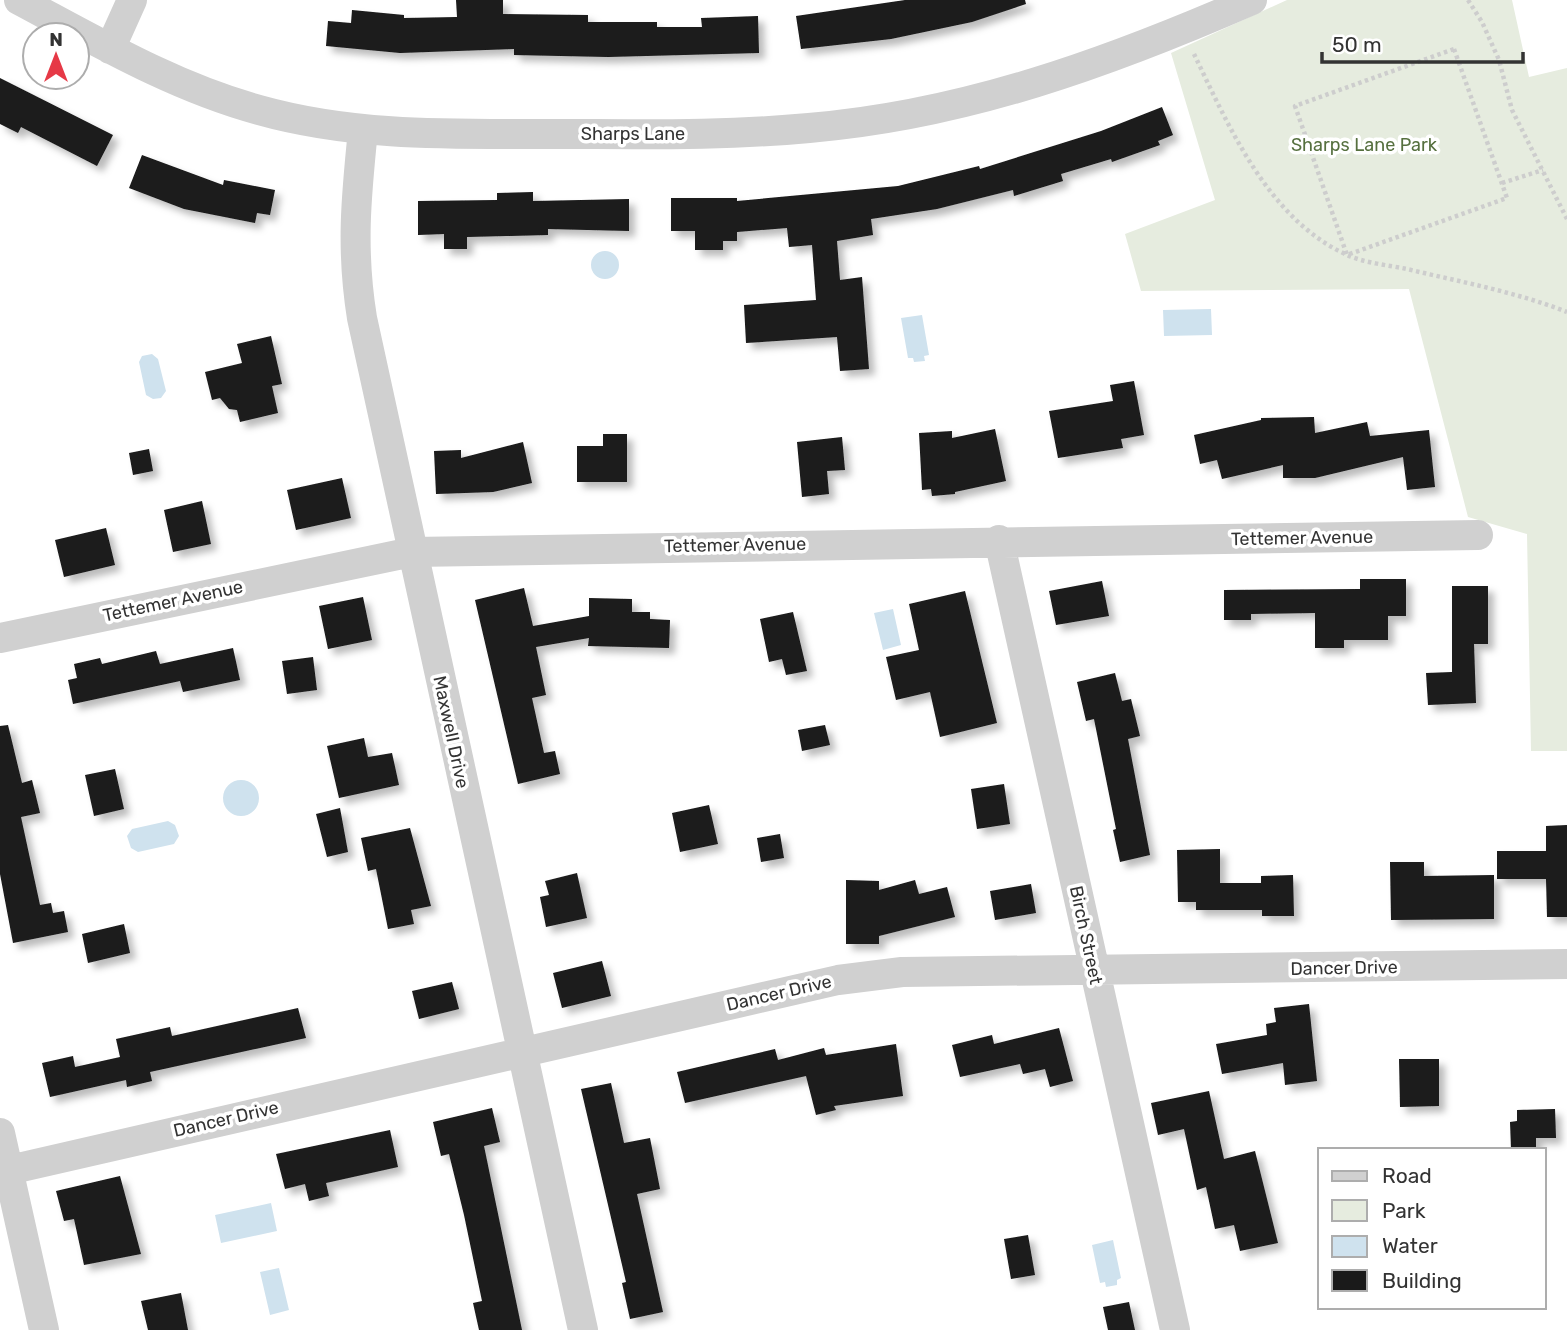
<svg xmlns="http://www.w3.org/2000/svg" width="1567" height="1330" font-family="Rubik,sans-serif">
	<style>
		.green { fill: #e6ecdf }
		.water { fill: #cfe2ee }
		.building { fill: #1a1a1a; filter: url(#shadow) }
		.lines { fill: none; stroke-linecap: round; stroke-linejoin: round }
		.path { stroke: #cdcdcd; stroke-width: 4.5; stroke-dasharray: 3.5 3.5; stroke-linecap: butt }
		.minor { stroke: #d0d0d0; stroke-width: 30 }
		.labels { text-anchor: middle; stroke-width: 7; stroke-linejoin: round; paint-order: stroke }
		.street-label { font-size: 18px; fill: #333; stroke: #fff }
		.park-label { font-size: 18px; fill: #56703f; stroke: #fff }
	</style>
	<defs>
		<filter id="shadow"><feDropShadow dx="6" dy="6" stdDeviation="3.5" flood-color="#0004"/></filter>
	</defs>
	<rect width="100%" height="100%" fill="#fff"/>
	<path class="green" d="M 1287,0 L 1512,0 L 1529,77 L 1567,68 L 1567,751 L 1531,751 L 1527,534 L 1468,517 L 1409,289 L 1141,291 L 1125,234 L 1215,200 L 1171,53 Z"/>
	<path class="water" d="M591 265a14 14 0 1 1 28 0a14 14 0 1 1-28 0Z
		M 1211,309 L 1212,335 L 1164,336 L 1163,310 Z
		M 922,315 L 929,355 L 924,356 L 925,361 L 914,362 L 913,358 L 908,358 L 901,318 Z
		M 152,354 L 158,359 L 166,391 L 161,398 L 153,399 L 146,395 L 139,362 L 142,356 Z
		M 893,609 L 901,645 L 883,650 L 874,613 Z
		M223 798a18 18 0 1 1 36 0a18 18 0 1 1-36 0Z
		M 168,821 L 175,825 L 179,836 L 174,844 L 138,852 L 131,848 L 127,836 L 132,829 Z
		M 271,1203 L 277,1231 L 221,1243 L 215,1215 Z
		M 1113,1240 L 1121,1278 L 1117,1280 L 1117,1285 L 1106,1287 L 1105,1282 L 1100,1283 L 1092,1245 Z
		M 279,1268 L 289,1310 L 270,1315 L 260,1272 Z"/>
	<path class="building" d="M 456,0 L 503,0 L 503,14 L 588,15 L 588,22 L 657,22 L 657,27 L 702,27 L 701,18 L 758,16 L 759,53 L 608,57 L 514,55 L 514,49 L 400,53 L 326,46 L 328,21 L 351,23 L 352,10 L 404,15 L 404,18 L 457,17 Z
		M 905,0 L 1025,0 L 1026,4 L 972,22 L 891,39 L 801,49 L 796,16 Z
		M 0,78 L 113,135 L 97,166 L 21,127 L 18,133 L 0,124 Z
		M 1162,107 L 1173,135 L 1158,141 L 1160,145 L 1112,162 L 1111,159 L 1061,174 L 1063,181 L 1014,196 L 1013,190 L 937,209 L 871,219 L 873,235 L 837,241 L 840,280 L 862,277 L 869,369 L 840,371 L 837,337 L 746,343 L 744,305 L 816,300 L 812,245 L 789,247 L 787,228 L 737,232 L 737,241 L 723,241 L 723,250 L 695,250 L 695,231 L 671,231 L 671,198 L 737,198 L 737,201 L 898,186 L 979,166 L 980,169 L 1101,131 Z
		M 142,155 L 223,185 L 224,180 L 275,190 L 270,215 L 257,213 L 255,223 L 184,209 L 129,188 Z
		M 533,192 L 533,201 L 629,199 L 629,231 L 548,229 L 548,235 L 467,237 L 467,249 L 444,249 L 444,234 L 418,235 L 418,201 L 497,200 L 497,193 Z
		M 271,336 L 282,384 L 272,386 L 278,413 L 240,422 L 237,410 L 229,409 L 220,398 L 212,400 L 205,372 L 242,363 L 237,344 Z
		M 1134,381 L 1144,435 L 1121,439 L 1123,448 L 1058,458 L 1049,411 L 1113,401 L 1110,385 Z
		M 1314,417 L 1315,433 L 1367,422 L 1370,436 L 1429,430 L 1435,487 L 1407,490 L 1403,457 L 1315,478 L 1283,478 L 1283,465 L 1222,479 L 1217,460 L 1200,464 L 1194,435 L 1261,420 L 1261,418 Z
		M 995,429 L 1006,481 L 955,492 L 955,494 L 932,496 L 931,489 L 922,490 L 919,433 L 952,431 L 952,438 Z
		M 603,434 L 627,434 L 627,482 L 577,482 L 577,446 L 603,446 Z
		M 842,437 L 845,470 L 827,471 L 829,494 L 802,497 L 797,442 Z
		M 523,442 L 532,483 L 493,492 L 436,494 L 434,451 L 461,450 L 461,458 Z
		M 149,449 L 153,471 L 133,475 L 129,453 Z
		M 342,478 L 351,518 L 296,530 L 287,490 Z
		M 202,501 L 211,544 L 173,552 L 164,510 Z
		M 106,528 L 115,565 L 64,577 L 55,540 Z
		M 1360,579 L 1406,579 L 1406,616 L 1388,616 L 1388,640 L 1344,640 L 1344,648 L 1315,648 L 1315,613 L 1251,614 L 1251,620 L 1224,620 L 1224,590 L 1360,589 Z
		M 1102,581 L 1109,616 L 1056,625 L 1049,591 Z
		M 1452,586 L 1488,586 L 1488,644 L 1474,644 L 1476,703 L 1428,705 L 1426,673 L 1452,672 Z
		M 524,588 L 533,626 L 589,616 L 589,598 L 632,599 L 632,612 L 650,612 L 650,619 L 670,620 L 669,648 L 588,646 L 589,638 L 536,647 L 546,695 L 532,698 L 544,753 L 555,751 L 560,774 L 518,784 L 475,600 Z
		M 965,591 L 997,723 L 940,737 L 930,692 L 896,700 L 886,657 L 919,650 L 909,604 Z
		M 363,597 L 372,640 L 328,649 L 319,606 Z
		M 793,612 L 807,671 L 786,675 L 782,659 L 769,662 L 760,619 Z
		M 233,648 L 240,680 L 183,692 L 180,681 L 73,704 L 68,680 L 77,678 L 74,664 L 100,658 L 102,664 L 156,651 L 160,664 Z
		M 313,657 L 317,690 L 287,694 L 282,661 Z
		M 1115,673 L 1122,701 L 1131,699 L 1140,736 L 1128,739 L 1150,855 L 1120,862 L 1113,830 L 1116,829 L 1094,719 L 1086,721 L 1077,682 Z
		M 8,725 L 22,783 L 32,780 L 40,813 L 21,817 L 40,905 L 51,903 L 53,913 L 64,911 L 68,932 L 13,943 L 0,874 L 0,726 Z
		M 825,725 L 830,745 L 802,751 L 798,730 Z
		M 364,738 L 368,757 L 392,753 L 399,785 L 339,798 L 327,746 Z
		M 115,769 L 124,809 L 94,816 L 85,775 Z
		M 1004,784 L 1010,824 L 977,829 L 971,789 Z
		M 709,805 L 718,844 L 680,852 L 672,813 Z
		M 340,808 L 348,852 L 327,857 L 316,814 Z
		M 1567,825 L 1567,917 L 1547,917 L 1546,879 L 1497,879 L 1497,851 L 1546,851 L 1546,826 Z
		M 410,828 L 431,906 L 411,910 L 414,924 L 388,929 L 376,869 L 368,871 L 361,838 Z
		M 780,834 L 784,858 L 761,862 L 757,838 Z
		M 1220,849 L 1220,883 L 1261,883 L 1261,876 L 1293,875 L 1294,916 L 1262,916 L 1262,910 L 1196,910 L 1196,902 L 1178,902 L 1177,850 Z
		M 1390,862 L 1424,862 L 1424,876 L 1494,875 L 1494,919 L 1391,920 Z
		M 577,873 L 587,918 L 546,927 L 540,897 L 549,895 L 545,881 Z
		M 846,880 L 879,881 L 879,890 L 915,880 L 919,894 L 947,887 L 955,917 L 879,936 L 879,944 L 846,944 Z
		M 1031,884 L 1036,913 L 995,920 L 990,891 Z
		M 124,924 L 130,953 L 88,963 L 82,934 Z
		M 602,961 L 611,996 L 562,1008 L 553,973 Z
		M 452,982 L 459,1009 L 419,1019 L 412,991 Z
		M 1309,1004 L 1317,1081 L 1285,1085 L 1283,1063 L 1222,1074 L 1216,1044 L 1267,1035 L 1266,1024 L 1276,1022 L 1274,1008 Z
		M 298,1008 L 306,1038 L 150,1072 L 152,1081 L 127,1087 L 126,1080 L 50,1097 L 42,1063 L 73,1056 L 75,1067 L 120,1057 L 116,1039 L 170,1027 L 172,1036 Z
		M 1059,1028 L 1073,1081 L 1050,1087 L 1045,1069 L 1023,1074 L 1020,1064 L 960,1077 L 952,1045 L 992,1035 L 994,1044 Z
		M 896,1044 L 903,1096 L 834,1106 L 836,1110 L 816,1115 L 806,1076 L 685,1103 L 677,1072 L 775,1049 L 778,1060 L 824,1048 L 826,1055 Z
		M 1399,1059 L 1439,1059 L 1439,1106 L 1400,1107 Z
		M 611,1083 L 624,1143 L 650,1138 L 660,1189 L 637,1194 L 663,1312 L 630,1319 L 622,1283 L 626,1282 L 581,1089 Z
		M 1209,1091 L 1224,1159 L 1255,1151 L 1278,1243 L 1240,1251 L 1234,1225 L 1215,1229 L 1206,1187 L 1197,1190 L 1184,1129 L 1158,1135 L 1151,1103 Z
		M 492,1108 L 500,1142 L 484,1146 L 522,1330 L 479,1330 L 473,1303 L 482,1301 L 464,1215 L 449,1154 L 441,1156 L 433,1122 Z
		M 1555,1109 L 1556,1138 L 1536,1138 L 1536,1149 L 1511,1149 L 1510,1122 L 1517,1121 L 1517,1110 Z
		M 390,1130 L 398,1167 L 326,1183 L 329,1196 L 309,1201 L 305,1184 L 285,1189 L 276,1154 Z
		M 120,1176 L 141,1254 L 84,1265 L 74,1219 L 64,1221 L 56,1191 Z
		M 1028,1235 L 1035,1275 L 1011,1279 L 1004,1239 Z
		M 181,1293 L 188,1330 L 148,1330 L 141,1301 Z
		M 1129,1302 L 1135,1330 L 1108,1330 L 1103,1307 Z"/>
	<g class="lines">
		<path class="path" d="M 1468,0 L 1482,22 L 1499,60 L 1512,110 L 1567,219
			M 1454,49 L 1507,198 L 1347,255 L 1295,106 Z
			M 1194,54 C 1229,127 1268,218 1345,254 C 1363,263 1388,265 1407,269 C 1461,282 1516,292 1567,312
			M 1502,183 L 1543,170"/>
		<path class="minor" d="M 19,0 C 96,41 174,87 259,110 C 355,137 453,134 552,134 C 638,134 724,136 809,128 C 965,115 1110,62 1252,0
			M 110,49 L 132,0
			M 363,130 C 356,198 351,250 362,318 L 583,1330
			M 999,540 L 1175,1330
			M 0,638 L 412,552 L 1478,535
			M 0,1133 L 44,1330
			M 9,1170 L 838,980 L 902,972 L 1567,964"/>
	</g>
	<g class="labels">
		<g class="street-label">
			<text x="633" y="140">Sharps Lane</text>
			<text transform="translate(1302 538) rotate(-1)" y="6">Tettemer Avenue</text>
			<text transform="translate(735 545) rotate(-1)" y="6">Tettemer Avenue</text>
			<text transform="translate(173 601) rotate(-12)" y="6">Tettemer Avenue</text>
			<text transform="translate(451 732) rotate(78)" y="6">Maxwell Drive</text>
			<text transform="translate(1086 935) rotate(78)" y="6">Birch Street</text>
			<text transform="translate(1344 968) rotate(-1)" y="6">Dancer Drive</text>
			<text transform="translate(779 993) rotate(-13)" y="6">Dancer Drive</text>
			<text transform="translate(226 1119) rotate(-13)" y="6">Dancer Drive</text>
		</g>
		<g class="park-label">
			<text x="1364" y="151">Sharps Lane Park</text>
		</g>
	</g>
	<rect x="1318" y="1148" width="228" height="161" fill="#ffffff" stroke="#adadad" stroke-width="2"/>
	<rect x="1332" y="1171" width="35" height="10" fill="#d0d0d0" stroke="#adadad" stroke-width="2"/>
	<text x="1382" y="1183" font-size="21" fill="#333333">Road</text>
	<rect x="1332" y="1200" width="35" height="21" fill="#e6ecdf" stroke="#adadad" stroke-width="2"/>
	<text x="1382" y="1218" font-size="21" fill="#333333">Park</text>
	<rect x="1332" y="1236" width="35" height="21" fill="#cfe2ee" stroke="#adadad" stroke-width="2"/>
	<text x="1382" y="1253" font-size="21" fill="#333333">Water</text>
	<rect x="1332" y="1270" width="35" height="21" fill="#1a1a1a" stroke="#adadad" stroke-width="2"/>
	<text x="1382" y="1288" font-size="21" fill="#333333">Building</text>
	<g transform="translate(56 56)"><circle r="33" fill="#ffffff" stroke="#adadad" stroke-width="2"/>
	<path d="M0-5L12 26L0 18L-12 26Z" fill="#e63946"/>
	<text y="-10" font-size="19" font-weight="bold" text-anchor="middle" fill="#333333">N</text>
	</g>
	<path d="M1322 52v10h201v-10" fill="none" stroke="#333333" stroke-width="3.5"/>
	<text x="1332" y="52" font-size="21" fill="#333333" stroke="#ffffff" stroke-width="5" paint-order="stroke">50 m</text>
</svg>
